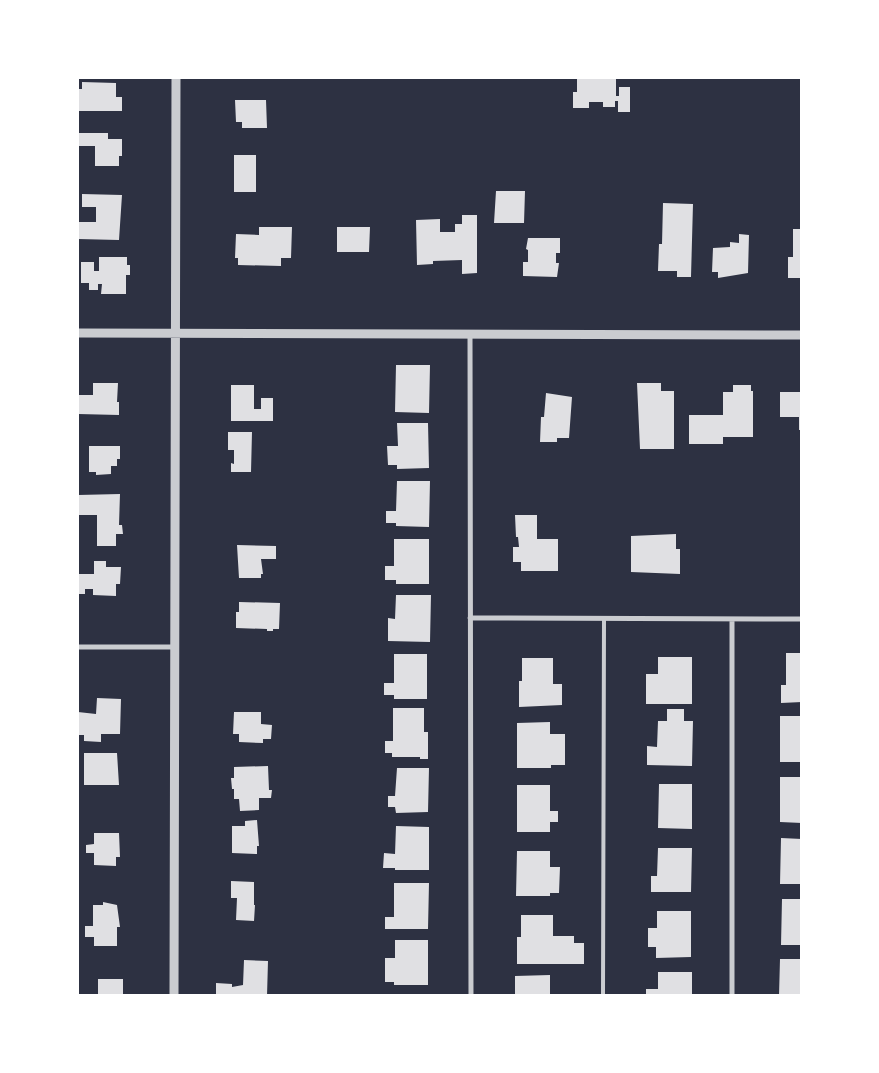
<svg xmlns="http://www.w3.org/2000/svg" width="879" height="1073" font-family="Helvetica,sans-serif">
	<style>
		.building { fill: #e0e0e3 }
		.lines { fill: none; stroke-linecap: round; stroke-linejoin: round }
		.service { stroke: #caccd0; stroke-width: 4 }
		.minor { stroke: #caccd0; stroke-width: 5 }
		.tertiary { stroke: #caccd0; stroke-width: 9 }
	</style>
	<rect width="100%" height="100%" fill="#2d3142"/>
	<path class="building" d="M 577,78 L 616,78 L 616,96 L 619,96 L 619,87 L 630,87 L 630,112 L 618,112 L 618,101 L 615,101 L 615,107 L 603,107 L 603,102 L 589,102 L 589,108 L 573,108 L 573,92 L 577,92 Z
		M 82,82 L 116,83 L 116,97 L 122,97 L 122,111 L 78,111 L 78,89 L 82,89 Z
		M 235,100 L 266,100 L 267,128 L 242,128 L 242,122 L 236,122 Z
		M 78,133 L 108,133 L 108,139 L 122,139 L 122,156 L 119,156 L 119,166 L 95,166 L 95,146 L 78,146 Z
		M 234,155 L 256,155 L 256,192 L 234,192 Z
		M 496,191 L 525,191 L 524,223 L 494,223 Z
		M 82,194 L 122,195 L 119,240 L 78,239 L 78,222 L 96,222 L 96,207 L 82,207 Z
		M 663,203 L 693,204 L 691,277 L 677,277 L 677,271 L 658,271 L 659,244 L 662,244 Z
		M 462,215 L 477,215 L 477,273 L 462,274 L 462,260 L 433,261 L 433,264 L 417,265 L 416,220 L 440,219 L 440,232 L 455,232 L 455,224 L 462,224 Z
		M 259,227 L 292,227 L 291,258 L 281,258 L 281,266 L 238,265 L 238,258 L 235,258 L 236,234 L 259,235 Z
		M 337,227 L 370,227 L 369,252 L 337,252 Z
		M 793,229 L 802,229 L 802,278 L 788,278 L 788,257 L 793,257 Z
		M 739,234 L 749,235 L 748,273 L 718,278 L 718,272 L 712,272 L 713,248 L 730,247 L 730,242 L 739,243 Z
		M 528,238 L 560,238 L 560,253 L 556,253 L 556,263 L 559,263 L 557,277 L 523,276 L 523,262 L 528,262 L 528,250 L 526,249 Z
		M 99,257 L 127,257 L 127,265 L 130,265 L 130,275 L 126,275 L 126,294 L 101,294 L 102,284 L 98,284 L 98,290 L 89,290 L 89,283 L 81,283 L 81,262 L 94,262 L 94,271 L 99,271 Z
		M 396,365 L 430,365 L 429,413 L 395,412 Z
		M 93,383 L 118,383 L 117,402 L 119,402 L 119,415 L 78,414 L 78,395 L 93,395 Z
		M 637,383 L 661,383 L 661,391 L 674,391 L 674,449 L 640,449 Z
		M 231,385 L 254,385 L 254,409 L 261,409 L 261,398 L 273,398 L 273,421 L 231,421 Z
		M 733,385 L 751,385 L 751,391 L 753,391 L 753,437 L 723,437 L 723,444 L 689,444 L 689,415 L 723,415 L 723,392 L 733,392 Z
		M 780,392 L 802,392 L 802,430 L 799,430 L 799,417 L 780,417 Z
		M 546,393 L 572,397 L 569,438 L 557,438 L 557,442 L 540,442 L 541,417 L 544,417 Z
		M 397,423 L 428,423 L 429,468 L 397,469 L 397,465 L 388,465 L 387,446 L 398,446 Z
		M 228,432 L 252,432 L 251,472 L 231,472 L 231,463 L 234,464 L 234,450 L 228,450 Z
		M 89,446 L 120,446 L 120,459 L 117,459 L 117,466 L 111,466 L 111,474 L 96,475 L 96,472 L 89,472 Z
		M 397,481 L 430,481 L 429,527 L 396,526 L 396,523 L 386,523 L 386,511 L 396,511 Z
		M 120,494 L 119,525 L 122,525 L 123,534 L 116,534 L 116,546 L 97,546 L 97,515 L 78,515 L 78,495 Z
		M 515,515 L 537,515 L 537,539 L 558,539 L 558,571 L 521,571 L 521,562 L 513,562 L 513,547 L 519,547 L 518,537 L 516,537 Z
		M 676,534 L 676,549 L 680,549 L 680,574 L 631,572 L 631,536 Z
		M 394,539 L 429,539 L 429,584 L 396,584 L 396,580 L 385,580 L 385,566 L 394,566 Z
		M 237,545 L 276,546 L 276,559 L 261,559 L 263,574 L 261,574 L 261,578 L 239,578 Z
		M 94,561 L 106,561 L 106,567 L 121,567 L 120,584 L 116,584 L 116,596 L 93,595 L 93,589 L 85,589 L 85,594 L 78,594 L 78,574 L 94,574 Z
		M 396,595 L 431,595 L 430,642 L 388,641 L 388,618 L 395,619 Z
		M 239,602 L 280,603 L 279,629 L 273,629 L 273,631 L 267,631 L 267,629 L 236,628 L 236,612 L 239,612 Z
		M 786,653 L 802,653 L 802,702 L 781,703 L 781,685 L 786,685 Z
		M 394,654 L 427,654 L 427,699 L 394,699 L 394,695 L 384,695 L 384,683 L 394,683 Z
		M 658,657 L 692,657 L 692,704 L 646,704 L 646,674 L 658,674 Z
		M 522,658 L 553,658 L 553,684 L 562,684 L 562,705 L 519,707 L 519,681 L 522,681 Z
		M 97,698 L 121,699 L 120,734 L 101,734 L 101,742 L 84,741 L 84,735 L 78,735 L 78,712 L 96,714 Z
		M 393,708 L 424,708 L 424,732 L 428,732 L 428,759 L 420,759 L 420,757 L 392,757 L 392,753 L 385,753 L 385,741 L 393,741 Z
		M 667,709 L 684,709 L 684,721 L 693,721 L 692,766 L 647,765 L 647,746 L 657,747 L 658,721 L 667,721 Z
		M 234,712 L 261,712 L 261,724 L 272,725 L 271,739 L 263,739 L 263,743 L 239,742 L 239,734 L 233,734 Z
		M 780,716 L 802,716 L 802,762 L 780,762 Z
		M 550,722 L 550,734 L 565,734 L 565,765 L 551,765 L 551,768 L 517,768 L 517,723 Z
		M 84,753 L 117,753 L 119,785 L 84,785 Z
		M 268,766 L 269,790 L 272,790 L 271,798 L 259,798 L 259,810 L 240,811 L 239,799 L 234,799 L 234,789 L 232,789 L 231,778 L 234,778 L 234,767 Z
		M 397,768 L 429,768 L 428,812 L 396,813 L 395,807 L 388,807 L 388,796 L 395,796 Z
		M 780,777 L 802,777 L 802,823 L 780,822 Z
		M 659,784 L 692,784 L 692,829 L 658,828 Z
		M 517,785 L 550,785 L 550,811 L 558,811 L 558,822 L 550,822 L 550,832 L 517,832 Z
		M 257,820 L 259,846 L 257,846 L 257,854 L 232,853 L 232,826 L 245,826 L 245,821 Z
		M 396,826 L 429,827 L 429,870 L 395,870 L 395,868 L 383,868 L 384,853 L 395,854 Z
		M 94,833 L 119,833 L 120,857 L 116,857 L 116,866 L 94,865 L 94,853 L 86,853 L 86,845 L 94,844 Z
		M 781,838 L 802,839 L 802,884 L 780,884 Z
		M 658,848 L 692,848 L 691,892 L 651,892 L 651,876 L 657,876 Z
		M 517,851 L 550,851 L 550,867 L 560,867 L 559,893 L 550,893 L 550,896 L 516,896 Z
		M 231,881 L 254,882 L 254,905 L 255,905 L 254,921 L 236,920 L 237,898 L 231,898 Z
		M 394,883 L 429,883 L 428,929 L 385,929 L 385,917 L 394,917 Z
		M 782,899 L 802,899 L 802,945 L 781,945 Z
		M 103,902 L 117,905 L 120,927 L 117,927 L 117,946 L 94,946 L 94,937 L 85,937 L 85,926 L 93,926 L 93,905 L 103,905 Z
		M 657,911 L 691,911 L 691,957 L 656,958 L 656,947 L 648,947 L 648,928 L 657,928 Z
		M 521,915 L 553,915 L 553,936 L 574,936 L 574,943 L 584,943 L 584,964 L 517,964 L 517,937 L 521,937 Z
		M 395,940 L 428,940 L 428,985 L 394,985 L 394,982 L 385,982 L 385,958 L 395,958 Z
		M 780,959 L 802,959 L 802,996 L 779,996 Z
		M 244,960 L 268,961 L 267,996 L 216,996 L 216,983 L 232,984 L 232,987 L 243,985 Z
		M 658,972 L 692,972 L 692,996 L 646,996 L 646,989 L 658,989 Z
		M 550,975 L 550,996 L 515,996 L 515,976 Z
		M 98,979 L 123,979 L 123,996 L 98,996 Z"/>
	<g class="lines">
		<path class="service" d="M 603,996 L 604,619"/>
		<path class="minor" d="M 470,333 L 471,996
			M 470,618 L 802,619
			M 732,619 L 732,996
			M 78,647 L 175,647"/>
		<path class="tertiary" d="M 78,333 L 802,335
			M 174,996 L 176,78"/>
	</g>
	<rect width="879" height="1073" fill="none" stroke="#ffffff" stroke-width="158"/>
</svg>
